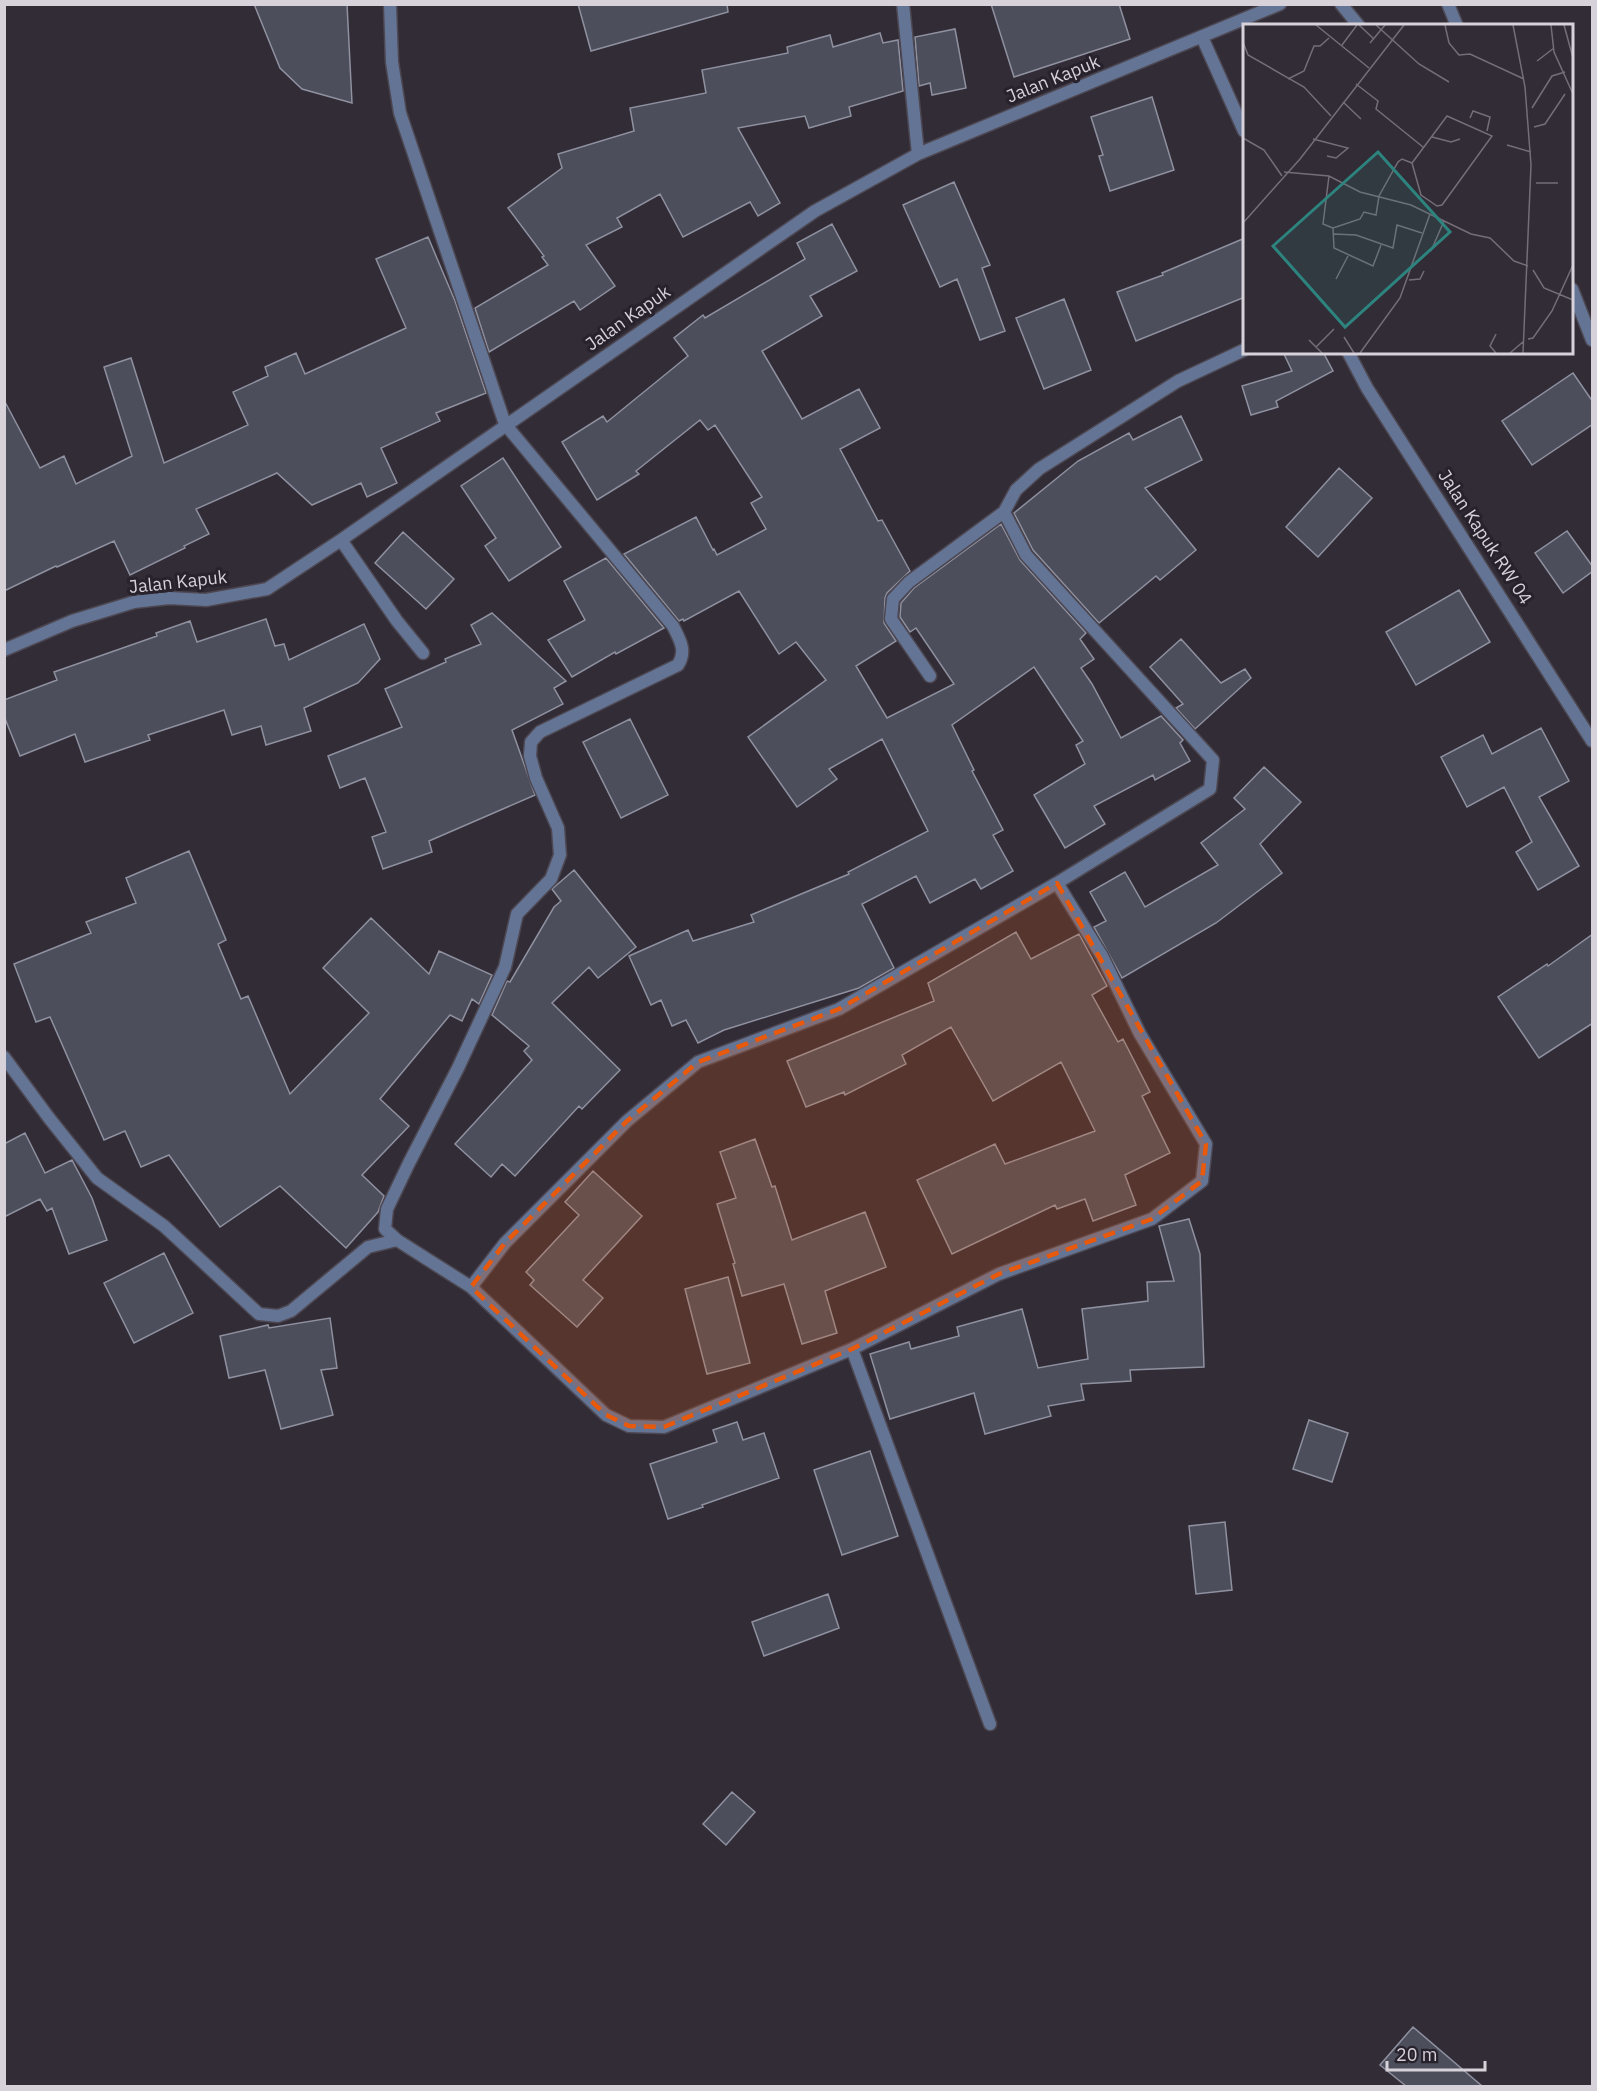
<svg xmlns="http://www.w3.org/2000/svg" width="1597" height="2091" font-family="'IBM Plex Sans',sans-serif">
	<style>
		.building { fill: #4c4e5b; stroke: #8f91a0; stroke-width: 1.5 }
		.lines { fill: none; stroke-linecap: round; stroke-linejoin: round }
		.service-casing { stroke: #4c4751; stroke-width: 15 }
		.minor-casing { stroke: #4c4751; stroke-width: 15 }
		.service { stroke: #647495; stroke-width: 12 }
		.minor { stroke: #647495; stroke-width: 12 }
		.marked { fill: #e8590c; fill-opacity: 0.2; stroke: #e8590c; stroke-width: 4.5; stroke-dasharray: 12 8; stroke-linejoin: round }
		.labels { text-anchor: middle; stroke-width: 6; stroke-linejoin: round; paint-order: stroke }
		.street-label { font-size: 18px; fill: #d7d2da; stroke: #28222d }
		.inset-road { fill: none; stroke: #746e78; stroke-width: 1.5 }
		.view { fill: #2d847e; fill-opacity: 0.15; stroke: #2d847e; stroke-width: 3 }
		.inset-edge { fill: none; stroke: #d7d2da; stroke-width: 3 }
	</style>
	<rect width="100%" height="100%" fill="#322c37"/>
	<path class="building" d="M 254,4 L 347,4 L 352,103 L 302,89 L 280,68 Z
		M 578,4 L 727,4 L 728,12 L 591,51 Z
		M 991,4 L 1119,4 L 1130,39 L 1014,77 Z
		M 955,29 L 966,88 L 932,95 L 930,83 L 919,86 L 915,37 Z
		M 880,33 L 883,43 L 898,40 L 903,91 L 849,107 L 851,116 L 809,128 L 805,116 L 738,128 L 780,203 L 758,216 L 750,202 L 683,237 L 660,194 L 617,218 L 622,227 L 586,245 L 615,286 L 580,310 L 574,301 L 489,352 L 475,308 L 548,265 L 542,257 L 544,256 L 508,208 L 562,168 L 558,154 L 634,131 L 630,108 L 706,93 L 702,70 L 788,53 L 787,47 L 830,35 L 833,47 Z
		M 1152,97 L 1174,170 L 1110,191 L 1099,156 L 1103,155 L 1091,117 Z
		M 954,182 L 990,265 L 982,268 L 1005,331 L 980,340 L 957,279 L 940,287 L 903,205 Z
		M 832,224 L 857,271 L 810,296 L 822,316 L 762,351 L 802,419 L 859,389 L 880,428 L 840,449 L 878,521 L 882,520 L 910,571 L 887,593 L 885,598 L 884,623 L 896,641 L 856,666 L 887,718 L 954,684 L 916,628 L 910,632 L 900,617 L 901,603 L 914,588 L 1001,524 L 1020,560 L 1086,633 L 1080,639 L 1094,659 L 1081,668 L 1092,684 L 1121,738 L 1161,716 L 1183,740 L 1180,743 L 1190,761 L 1155,780 L 1153,775 L 1094,806 L 1105,824 L 1065,848 L 1034,795 L 1085,764 L 1076,745 L 1083,741 L 1034,667 L 952,725 L 974,770 L 972,771 L 1003,830 L 993,835 L 1013,871 L 981,889 L 975,879 L 930,903 L 916,876 L 862,904 L 894,968 L 859,988 L 724,1030 L 698,1043 L 686,1020 L 672,1026 L 661,1000 L 651,1005 L 629,956 L 688,930 L 693,941 L 754,922 L 751,915 L 849,874 L 848,872 L 928,831 L 882,739 L 829,769 L 837,779 L 797,807 L 748,737 L 826,680 L 796,642 L 779,654 L 739,591 L 684,621 L 683,619 L 679,621 L 624,554 L 696,517 L 713,550 L 714,549 L 717,555 L 766,529 L 751,503 L 762,497 L 715,425 L 708,430 L 700,420 L 636,471 L 639,474 L 597,500 L 562,442 L 603,416 L 607,422 L 688,356 L 674,338 L 703,315 L 705,318 L 805,259 L 797,243 Z
		M 428,237 L 455,301 L 486,393 L 436,413 L 440,421 L 381,448 L 397,483 L 367,497 L 361,483 L 312,505 L 277,473 L 196,509 L 209,534 L 184,546 L 185,548 L 130,575 L 114,541 L 57,567 L 56,566 L 4,591 L 4,400 L 40,468 L 64,456 L 76,484 L 132,456 L 104,367 L 131,358 L 164,463 L 248,425 L 233,392 L 268,376 L 265,367 L 296,353 L 305,374 L 406,328 L 376,259 Z
		M 1245,238 L 1245,297 L 1136,341 L 1117,292 L 1163,275 L 1162,273 Z
		M 1064,299 L 1091,370 L 1044,389 L 1016,318 Z
		M 1283,352 L 1323,352 L 1333,371 L 1276,401 L 1278,407 L 1251,415 L 1242,386 L 1292,371 Z
		M 1573,373 L 1593,402 L 1593,424 L 1532,465 L 1502,421 Z
		M 1181,416 L 1202,460 L 1145,488 L 1196,550 L 1160,580 L 1156,576 L 1099,623 L 1033,550 L 1014,513 L 1078,461 L 1129,433 L 1133,440 Z
		M 503,458 L 561,547 L 509,581 L 485,546 L 496,538 L 461,486 Z
		M 1339,468 L 1372,498 L 1318,557 L 1286,527 Z
		M 1567,531 L 1593,567 L 1593,571 L 1563,593 L 1535,553 Z
		M 403,532 L 454,579 L 426,609 L 375,563 Z
		M 606,558 L 664,628 L 616,654 L 615,652 L 572,677 L 548,640 L 585,620 L 564,581 Z
		M 1459,590 L 1490,642 L 1416,685 L 1386,632 Z
		M 492,613 L 566,681 L 554,688 L 563,704 L 512,730 L 535,795 L 429,841 L 432,852 L 383,869 L 372,837 L 386,832 L 365,778 L 340,788 L 328,756 L 402,727 L 385,689 L 446,662 L 445,659 L 481,644 L 471,625 Z
		M 266,619 L 275,646 L 284,644 L 289,660 L 364,624 L 380,659 L 358,683 L 304,708 L 311,731 L 266,745 L 261,726 L 232,735 L 224,710 L 148,735 L 150,740 L 85,762 L 75,734 L 20,756 L 4,716 L 4,700 L 57,680 L 54,672 L 157,636 L 156,633 L 190,621 L 197,642 Z
		M 1181,639 L 1221,683 L 1245,669 L 1251,678 L 1195,729 L 1176,708 L 1183,704 L 1150,667 Z
		M 630,719 L 668,795 L 621,818 L 583,742 Z
		M 1541,728 L 1569,781 L 1539,797 L 1579,866 L 1538,890 L 1516,852 L 1532,842 L 1504,787 L 1467,807 L 1441,757 L 1483,735 L 1492,754 Z
		M 1264,767 L 1301,802 L 1260,844 L 1282,873 L 1216,923 L 1122,978 L 1094,927 L 1106,921 L 1090,892 L 1125,872 L 1145,907 L 1218,865 L 1201,843 L 1245,809 L 1234,798 Z
		M 189,851 L 226,940 L 218,944 L 241,999 L 248,996 L 290,1094 L 369,1013 L 323,968 L 371,918 L 429,974 L 439,951 L 492,975 L 479,1004 L 472,999 L 462,1021 L 450,1015 L 380,1099 L 409,1126 L 362,1175 L 384,1196 L 378,1212 L 346,1248 L 280,1186 L 220,1227 L 169,1155 L 141,1167 L 125,1131 L 104,1140 L 50,1017 L 36,1022 L 14,964 L 91,933 L 86,922 L 136,903 L 126,878 Z
		M 574,870 L 636,947 L 598,978 L 589,967 L 552,1003 L 620,1070 L 582,1109 L 579,1106 L 515,1176 L 502,1164 L 491,1177 L 455,1144 L 532,1060 L 524,1051 L 529,1046 L 492,1015 L 507,981 L 510,982 L 554,907 L 561,901 L 552,889 Z
		M 1016,932 L 1031,959 L 1079,934 L 1107,986 L 1092,995 L 1118,1042 L 1123,1039 L 1150,1092 L 1142,1096 L 1170,1153 L 1125,1175 L 1136,1205 L 1093,1221 L 1085,1199 L 1057,1209 L 1055,1205 L 952,1254 L 917,1180 L 995,1144 L 1005,1164 L 1095,1131 L 1061,1062 L 993,1101 L 951,1027 L 902,1055 L 906,1064 L 845,1095 L 844,1092 L 806,1107 L 787,1061 L 934,1001 L 928,983 Z
		M 1593,934 L 1593,1023 L 1539,1058 L 1498,997 L 1547,964 L 1548,966 Z
		M 25,1133 L 45,1173 L 72,1160 L 92,1198 L 107,1240 L 69,1254 L 52,1208 L 47,1211 L 40,1199 L 4,1217 L 4,1144 Z
		M 755,1139 L 772,1187 L 775,1186 L 792,1240 L 865,1212 L 886,1267 L 825,1291 L 837,1333 L 802,1344 L 784,1284 L 742,1296 L 733,1264 L 735,1263 L 717,1204 L 736,1198 L 720,1152 Z
		M 593,1171 L 642,1216 L 583,1280 L 603,1298 L 577,1327 L 530,1285 L 534,1280 L 526,1272 L 579,1215 L 565,1202 Z
		M 1189,1219 L 1200,1254 L 1204,1367 L 1130,1370 L 1131,1381 L 1081,1384 L 1084,1400 L 1048,1406 L 1051,1416 L 985,1434 L 974,1393 L 890,1419 L 870,1354 L 909,1342 L 911,1349 L 959,1336 L 957,1327 L 1022,1309 L 1038,1368 L 1088,1359 L 1082,1309 L 1148,1301 L 1147,1282 L 1174,1281 L 1159,1226 Z
		M 164,1253 L 193,1313 L 134,1343 L 104,1283 Z
		M 728,1277 L 750,1363 L 707,1374 L 685,1289 Z
		M 330,1318 L 337,1368 L 321,1370 L 333,1415 L 281,1429 L 265,1370 L 229,1378 L 220,1336 L 268,1325 L 269,1328 Z
		M 1309,1420 L 1348,1433 L 1332,1482 L 1293,1469 Z
		M 737,1422 L 743,1440 L 764,1433 L 779,1478 L 702,1505 L 703,1507 L 668,1519 L 650,1464 L 717,1442 L 713,1430 Z
		M 870,1451 L 898,1536 L 842,1555 L 814,1470 Z
		M 1225,1522 L 1232,1590 L 1196,1594 L 1189,1526 Z
		M 828,1594 L 839,1628 L 764,1656 L 752,1622 Z
		M 732,1792 L 755,1812 L 726,1845 L 703,1824 Z
		M 1413,2027 L 1482,2086 L 1406,2086 L 1380,2065 Z"/>
	<g class="lines">
		<defs>
			<path id="service" d="M 1341,4 L 1359,26"/>
			<path id="minor" d="M 390,4 L 392,62 L 400,113 L 505,424 L 673,626 C 680,640 687,651 678,665 L 540,732 L 531,742 L 530,756 L 536,778 L 558,828 L 560,855 L 551,879 L 517,914 L 505,967 L 458,1068 L 409,1163 L 387,1209 L 385,1229 L 397,1240
				M 903,4 L 918,154
				M 1448,4 L 1457,26
				M 1202,37 L 1244,131
				M 1572,289 L 1592,340
				M 1348,352 L 1367,388 L 1592,741
				M 341,540 L 397,621 L 423,653
				M 4,650 L 72,621 L 134,602 L 169,598 L 206,600 L 267,589 L 341,540 L 815,211 L 918,154 L 1280,4
				M 930,676 L 891,619 L 893,599 L 909,582 L 1004,512
				M 4,1057 L 49,1118 L 97,1178 L 164,1226 L 259,1314 L 278,1316 L 291,1311 L 368,1247 L 397,1240 L 471,1287 L 606,1415 L 629,1426 L 664,1427 L 852,1349 L 999,1274 L 1152,1219 L 1202,1181 L 1206,1144 L 1140,1034 L 1102,956 L 1057,883
				M 471,1287 L 505,1243 L 627,1121 L 698,1062 L 839,1009 L 1057,883 L 1210,789 L 1213,760 L 1026,555 L 1004,512 L 1016,490 L 1039,469 L 1178,381 L 1244,350
				M 852,1349 L 990,1724"/>
		</defs>
		<use href="#service" class="service-casing"/>
		<use href="#minor" class="minor-casing"/>
		<use href="#service" class="service"/>
		<use href="#minor" class="minor"/>
	</g>
	<path class="marked" d="M 1057,883 L 1206,1144 L 1202,1181 L 1152,1219 L 999,1274 L 852,1349 L 664,1427 L 629,1426 L 606,1415 L 471,1287 L 505,1243 L 627,1121 L 698,1062 L 839,1009 Z"/>
	<g class="labels">
		<g class="street-label">
			<text transform="translate(1053 79) rotate(-22)" y="6">Jalan Kapuk</text>
			<text transform="translate(628 318) rotate(-35)" y="6">Jalan Kapuk</text>
			<text transform="translate(1485 537) rotate(57)" y="6">Jalan Kapuk RW 04</text>
			<text transform="translate(178 582) rotate(-6)" y="6">Jalan Kapuk</text>
		</g>
	</g>
	<g transform="translate(1243 24)">
		<rect width="330" height="330" fill="#322c37"/>
		<path class="inset-road" d="M 73,1 L 126,44M 116,1 L 131,15M 133,1 L 176,40 L 206,58M 202,1 L 206,19 L 216,31 L 227,30 L 281,55M 270,1 L 282,63 L 288,141 L 280,329M 308,1 L 311,28 L 330,70M 321,1 L 330,34M 0,18 L 5,31 L 61,63 L 88,92M 127,19 L 142,1M 99,21 L 114,1M 294,37 L 311,24M 45,55 L 61,47 L 71,22 L 77,22 L 86,14M 113,60 L 135,77 L 133,85 L 180,123M 100,78 L 118,95M 289,84 L 309,52 L 322,48M 227,94 L 230,87 L 247,93 L 244,107M 291,103 L 302,100 L 322,70M 189,113 L 208,118 L 217,115M 0,114 L 21,126 L 39,152M 70,115 L 105,124 L 93,134 L 84,132M 264,121 L 288,128M 41,148 L 86,152 L 117,168 L 168,181 L 228,210 L 247,214 L 271,237 L 285,242M 86,152 L 80,200 L 90,204 L 91,224 L 130,242 L 138,221M 293,159 L 315,159M 0,199 L 57,135 L 161,1M 90,204 L 117,195 L 121,188 L 133,191 L 136,172 L 155,138 L 159,135 L 169,139 L 204,92 L 249,112 L 199,181 L 194,182 L 178,171 L 169,139M 91,210 L 113,211 L 150,224 L 154,201 L 179,209M 188,227 L 201,197M 290,246 L 301,264 L 330,276M 93,255 L 105,232M 166,256 L 177,255 L 181,247M 253,310 L 247,322 L 253,329M 101,313 L 111,329M 285,315 L 290,314 L 309,287 L 330,241M 66,316 L 79,329M 73,323 L 91,305M 117,329 L 157,274 L 187,190M 267,329 L 281,317"/>
		<path class="view" d="M 135,128 L 207,208 L 102,303 L 30,222 Z"/>
		<rect width="330" height="330" class="inset-edge"/>
	</g>
	<rect width="1597" height="2091" fill="none" stroke="#d7d2da" stroke-width="12"/>
	<path d="M1387 2061v9h98v-9" fill="none" stroke="#d7d2da" stroke-width="3"/>
	<text x="1396" y="2061" font-size="18" fill="#d7d2da" stroke="#28222d" stroke-width="4.5" paint-order="stroke">20 m</text>
</svg>
